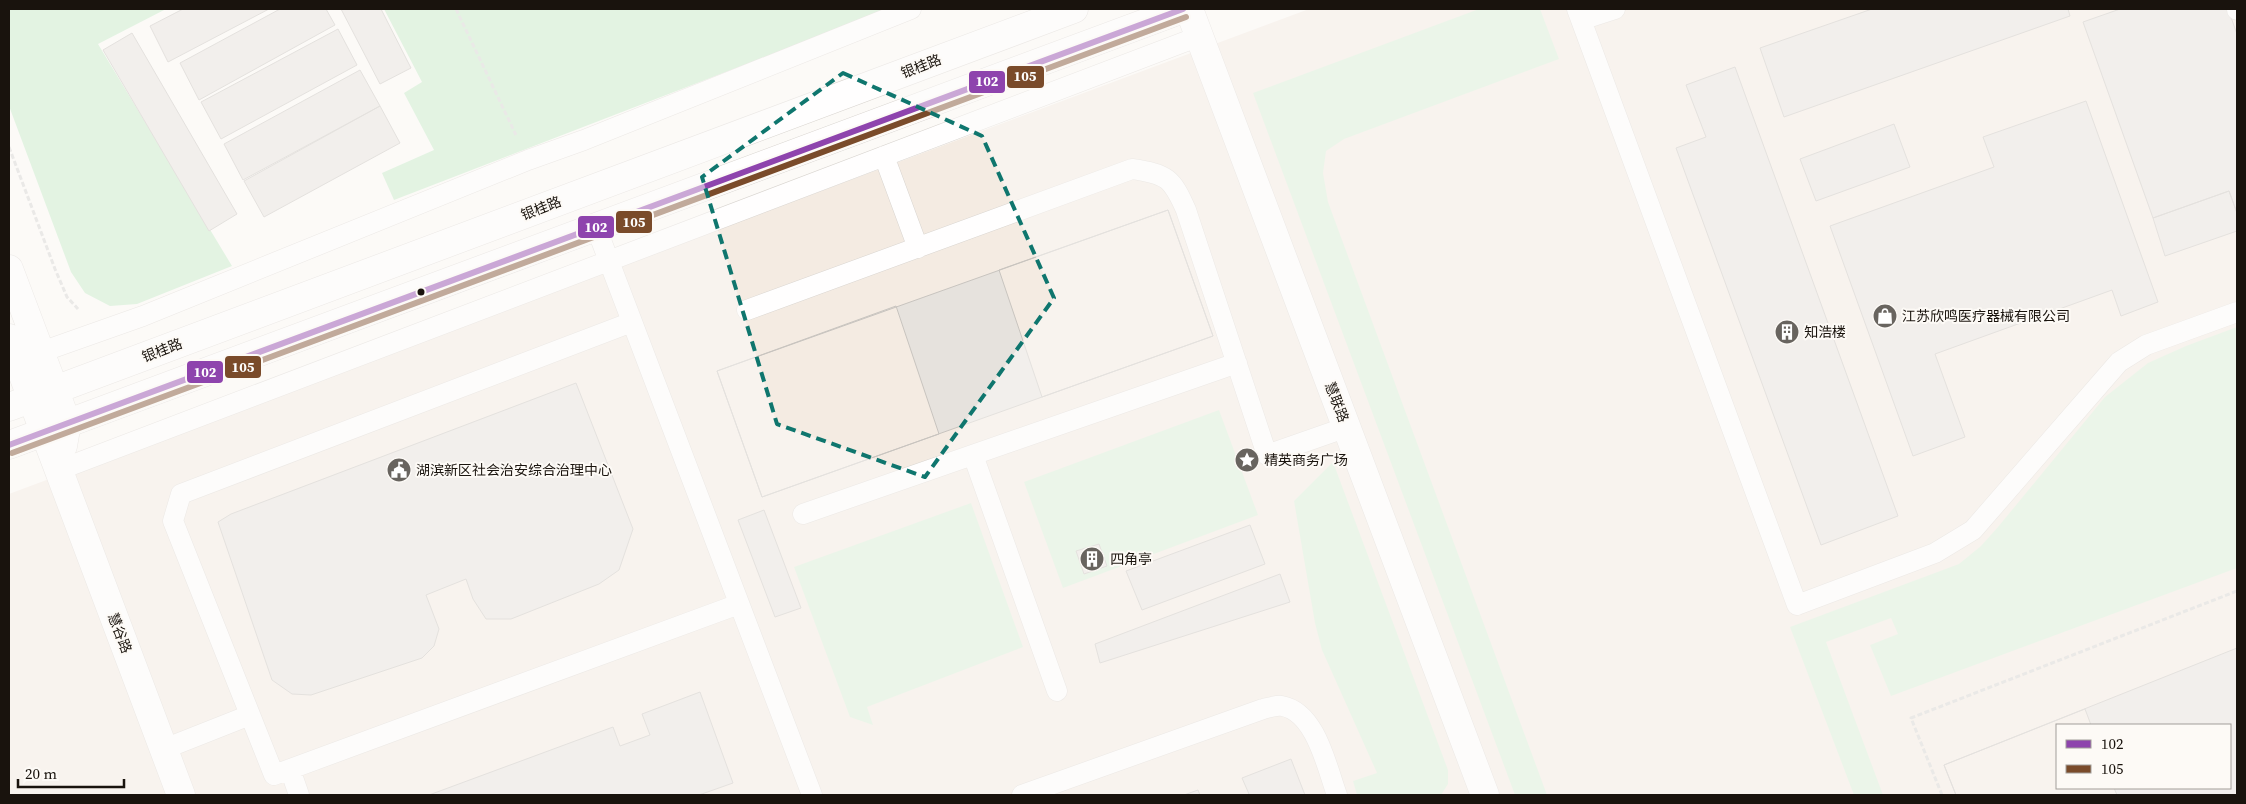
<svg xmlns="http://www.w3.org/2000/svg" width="2246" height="804" font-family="'Source Serif 4','Noto Sans SC',serif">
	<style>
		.built { fill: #f4ebe2; fill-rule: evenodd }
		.green { fill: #d8f0d8 }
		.forest { fill: #c5ecc8 }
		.building { fill: #e6e2dd; stroke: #c8c4bf; fill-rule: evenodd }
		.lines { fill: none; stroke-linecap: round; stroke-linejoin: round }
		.lane-casing { stroke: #d9d5d0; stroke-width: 21 }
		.street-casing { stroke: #d9d5d0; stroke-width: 29 }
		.secondary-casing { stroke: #d9d5d0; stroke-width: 29 }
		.path { stroke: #d5d4d2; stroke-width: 3; stroke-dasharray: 5 2.5; stroke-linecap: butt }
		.lane { stroke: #fffefe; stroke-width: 20 }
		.street { stroke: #fffefe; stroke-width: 28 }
		.secondary { stroke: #fffefe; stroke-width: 28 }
		.bus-1-casing { stroke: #fdfaf6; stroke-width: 10 }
		.bus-2-casing { stroke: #fdfaf6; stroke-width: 10 }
		.bus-1 { stroke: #8e44ad; stroke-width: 6 }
		.bus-2 { stroke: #7a4b2a; stroke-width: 6 }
		.marked { fill: none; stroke: #0f766e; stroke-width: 4; stroke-dasharray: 10 6; stroke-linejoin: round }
		.bus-dot { fill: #19130d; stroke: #fdfaf6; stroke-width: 2 }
		.labels { text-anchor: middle; stroke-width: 4; stroke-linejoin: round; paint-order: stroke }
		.street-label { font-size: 14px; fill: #19130d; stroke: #fdfaf6 }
		.poi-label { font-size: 14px; fill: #19130d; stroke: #fdfaf6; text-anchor: start }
		.line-badge { stroke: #fdfaf6; stroke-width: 2 }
		.badge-label { font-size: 14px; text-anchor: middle; font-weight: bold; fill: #fff }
	</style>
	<rect width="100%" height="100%" fill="#fcfaf7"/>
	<path class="built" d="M 1309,9 L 2237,9 L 2237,795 L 9,795 L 9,494 ZM 2057,725 L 2230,725 L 2230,788 L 2057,788 Z"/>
	<path class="green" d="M 1479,9 L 1540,9 L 1559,59 L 1344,139 L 1326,151 L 1323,173 L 1328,202 L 1547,795 L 1515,795 L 1253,93 Z
		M 2237,327 L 2237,568 L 1891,696 L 1870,645 L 1898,634 L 1891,618 L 1826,642 L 1883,795 L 1854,795 L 1790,627 L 1959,564 L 1981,546 L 1998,527 L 2105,397 L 2148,363 L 2186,346 Z
		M 1219,410 L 1258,515 L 1063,588 L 1024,482 Z
		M 1333,462 L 1448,770 L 1448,784 L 1441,795 L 1357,795 L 1353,781 L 1377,773 L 1322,650 L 1315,623 L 1294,501 Z
		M 971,503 L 1023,647 L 867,707 L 873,725 L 850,717 L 794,567 Z"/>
	<path class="forest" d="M 9,9 L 166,9 L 98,44 L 232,266 L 137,304 L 110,306 L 85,293 L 71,272 L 9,106 Z
		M 384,9 L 889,9 L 394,200 L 382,173 L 434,150 L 404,93 L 422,82 Z"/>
	<path class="building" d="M 183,9 L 269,9 L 168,62 L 150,26 Z
		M 280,9 L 326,9 L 335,25 L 199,100 L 180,63 Z
		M 341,9 L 381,9 L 411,68 L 380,84 Z
		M 1872,9 L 2068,9 L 2070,16 L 1784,117 L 1760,48 Z
		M 2120,9 L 2228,9 L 2237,34 L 2237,213 L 2229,191 L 2153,218 L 2083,22 Z
		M 338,29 L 357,65 L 221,139 L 201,102 Z
		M 132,33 L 237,214 L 209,231 L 103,50 Z
		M 1735,67 L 1898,516 L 1821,545 L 1676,148 L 1706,137 L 1686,85 Z
		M 360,70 L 380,106 L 243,180 L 224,144 Z
		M 2086,101 L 2158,302 L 2121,316 L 2112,290 L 1935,354 L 1965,437 L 1913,456 L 1830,226 L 1994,167 L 1983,137 Z
		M 380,106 L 400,143 L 264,217 L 244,181 Z
		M 1894,124 L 1910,167 L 1816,201 L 1800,159 Z
		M 2229,191 L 2237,213 L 2237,231 L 2165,256 L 2153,218 Z
		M 1168,210 L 1213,336 L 762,497 L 717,371 Z
		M 1168,210 L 1213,336 L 1042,397 L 999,270 Z
		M 896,306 L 939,434 L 762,497 L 717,371 Z
		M 576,383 L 633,529 L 619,570 L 599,584 L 511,619 L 486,619 L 473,599 L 466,579 L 426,595 L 439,629 L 434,646 L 422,658 L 311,695 L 292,694 L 272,680 L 218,522 L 231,514 Z
		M 764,510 L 801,608 L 775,617 L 738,520 Z
		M 1250,525 L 1265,564 L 1142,610 L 1126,571 Z
		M 1099,544 L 1107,566 L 1084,574 L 1076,551 Z
		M 1280,574 L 1290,602 L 1100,663 L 1095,644 Z
		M 2237,648 L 2237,795 L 1956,795 L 1944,765 ZM 2057,725 L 2230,725 L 2230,788 L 2057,788 Z
		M 700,692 L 733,783 L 699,795 L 429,795 L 613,727 L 620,746 L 650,735 L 642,714 Z
		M 2085,709 L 2091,725 L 2057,725 L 2057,788 L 2114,788 L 2117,795 L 1956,795 L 1944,765 Z
		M 1291,759 L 1305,795 L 1246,795 L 1249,794 L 1242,778 Z
		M 1198,790 L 1200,795 L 1184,795 Z"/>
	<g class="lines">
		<defs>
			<path id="lane" d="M 1577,9 L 1797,605 L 1935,553 L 1973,530 L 2119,362 L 2146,345 L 2237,312
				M 2237,9 L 2237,10
				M 1581,20 L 1615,9
				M 884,156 L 918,248
				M 596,227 L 812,795
				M 747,310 L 1132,169 C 1167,174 1172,178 1186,210 L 1267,455 L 1347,427
				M 632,322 L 181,494 L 173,521 L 274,775 L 739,604
				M 27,357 L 143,316 L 528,160 L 584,140 L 911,9
				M 973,455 L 1057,691
				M 59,470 L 1200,36
				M 803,514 L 1237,363
				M 164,749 L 250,715
				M 290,769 L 299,795
				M 1022,795 L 1263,709 C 1268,708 1276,705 1282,706 C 1316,712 1327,768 1337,795"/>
			<path id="street" d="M 1189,9 L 1485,795
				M 9,269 L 67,423 L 63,446
				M 9,338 L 181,795"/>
			<path id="secondary" d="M 9,407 L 1074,9
				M 9,445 L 1183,9"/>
		</defs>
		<use href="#lane" class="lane-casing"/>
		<use href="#street" class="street-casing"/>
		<use href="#secondary" class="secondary-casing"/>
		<path class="path" d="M 456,9 L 516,135
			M 9,147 L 55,269 L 67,297 L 78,309
			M 1942,795 L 1911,718 L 2237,591"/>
		<use href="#lane" class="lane"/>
		<use href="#street" class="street"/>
		<use href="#secondary" class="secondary"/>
		<defs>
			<path id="bus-1" d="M 9,445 L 1183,9"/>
			<path id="bus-2" d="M 12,453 L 1186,17"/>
		</defs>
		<use href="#bus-1" class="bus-1-casing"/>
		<use href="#bus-2" class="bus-2-casing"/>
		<use href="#bus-1" class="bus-1"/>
		<use href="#bus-2" class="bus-2"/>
	</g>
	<path d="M0 0H2246V804H0ZM 843,73 L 982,136 L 1054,298 L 925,477 L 777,424 L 702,177 Z" fill="#fcfaf7" fill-opacity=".55" fill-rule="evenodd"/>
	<path class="marked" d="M 843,73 L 982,136 L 1054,298 L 925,477 L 777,424 L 702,177 Z"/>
	<defs>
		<symbol id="shop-disc" viewBox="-11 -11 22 22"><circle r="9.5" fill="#68645f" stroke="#fdfaf6"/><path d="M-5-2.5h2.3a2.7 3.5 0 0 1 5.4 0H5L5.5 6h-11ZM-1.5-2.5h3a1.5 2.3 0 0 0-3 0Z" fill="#fff"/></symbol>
		<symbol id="building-disc" viewBox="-11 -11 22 22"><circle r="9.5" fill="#68645f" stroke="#fdfaf6"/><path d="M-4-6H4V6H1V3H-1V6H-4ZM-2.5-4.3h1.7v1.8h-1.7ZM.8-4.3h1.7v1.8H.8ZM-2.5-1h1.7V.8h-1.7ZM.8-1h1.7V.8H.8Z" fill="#fff"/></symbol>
		<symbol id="sight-disc" viewBox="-11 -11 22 22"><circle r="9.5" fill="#68645f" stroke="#fdfaf6"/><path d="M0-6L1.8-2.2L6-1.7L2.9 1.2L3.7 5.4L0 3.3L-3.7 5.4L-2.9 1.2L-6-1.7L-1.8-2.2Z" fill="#fff"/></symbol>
		<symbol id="civic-disc" viewBox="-11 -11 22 22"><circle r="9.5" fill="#68645f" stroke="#fdfaf6"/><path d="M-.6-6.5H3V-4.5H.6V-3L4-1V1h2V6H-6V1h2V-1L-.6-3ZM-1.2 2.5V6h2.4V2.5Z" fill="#fff"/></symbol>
	</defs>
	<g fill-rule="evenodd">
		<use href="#shop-disc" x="1871" y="302" width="28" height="28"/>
		<use href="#building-disc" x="1773" y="318" width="28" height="28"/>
		<use href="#sight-disc" x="1233" y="446" width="28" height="28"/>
		<use href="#civic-disc" x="385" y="456" width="28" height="28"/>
		<use href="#building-disc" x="1078" y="545" width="28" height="28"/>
	</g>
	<circle class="bus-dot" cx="421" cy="292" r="4.5"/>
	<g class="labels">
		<g class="street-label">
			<text transform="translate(921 66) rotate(-21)" y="5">银桂路</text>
			<text transform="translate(541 208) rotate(-21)" y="5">银桂路</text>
			<text transform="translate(162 350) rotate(-21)" y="5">银桂路</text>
			<text transform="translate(1337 402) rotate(69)" y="5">慧联路</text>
			<text transform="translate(120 633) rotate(69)" y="5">慧谷路</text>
		</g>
		<g class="poi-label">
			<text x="1902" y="321">江苏欣鸣医疗器械有限公司</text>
			<text x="1804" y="337">知浩楼</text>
			<text x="1264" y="465">精英商务广场</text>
			<text x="416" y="475">湖滨新区社会治安综合治理中心</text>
			<text x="1110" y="564">四角亭</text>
		</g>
	</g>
	<g class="line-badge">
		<rect x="1006" y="65" width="39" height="24" rx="5" fill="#7a4b2a"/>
		<rect x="968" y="70" width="38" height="24" rx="5" fill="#8e44ad"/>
		<rect x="615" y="210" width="38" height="24" rx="5" fill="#7a4b2a"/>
		<rect x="577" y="215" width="38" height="24" rx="5" fill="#8e44ad"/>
		<rect x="224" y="355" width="38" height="24" rx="5" fill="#7a4b2a"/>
		<rect x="186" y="360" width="38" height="24" rx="5" fill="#8e44ad"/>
	</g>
	<g class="badge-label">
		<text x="1025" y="81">105</text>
		<text x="987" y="86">102</text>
		<text x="634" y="227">105</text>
		<text x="596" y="232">102</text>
		<text x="243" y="372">105</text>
		<text x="205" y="377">102</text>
	</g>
	<rect width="2246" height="804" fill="none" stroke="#19130d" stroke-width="20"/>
	<rect x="2056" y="724" width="175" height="65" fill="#fdfaf6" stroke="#a29e99"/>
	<rect x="2066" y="740" width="25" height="8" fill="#8e44ad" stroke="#a29e99"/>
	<text x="2101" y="749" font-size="15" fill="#19130d">102</text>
	<rect x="2066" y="765" width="25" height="8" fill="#7a4b2a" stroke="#a29e99"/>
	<text x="2101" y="774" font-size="15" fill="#19130d">105</text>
	<path d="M18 779v8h106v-8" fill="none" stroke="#19130d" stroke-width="2.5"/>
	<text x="25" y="779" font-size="15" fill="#19130d" stroke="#fdfaf6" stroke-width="4" paint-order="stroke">20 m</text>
</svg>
